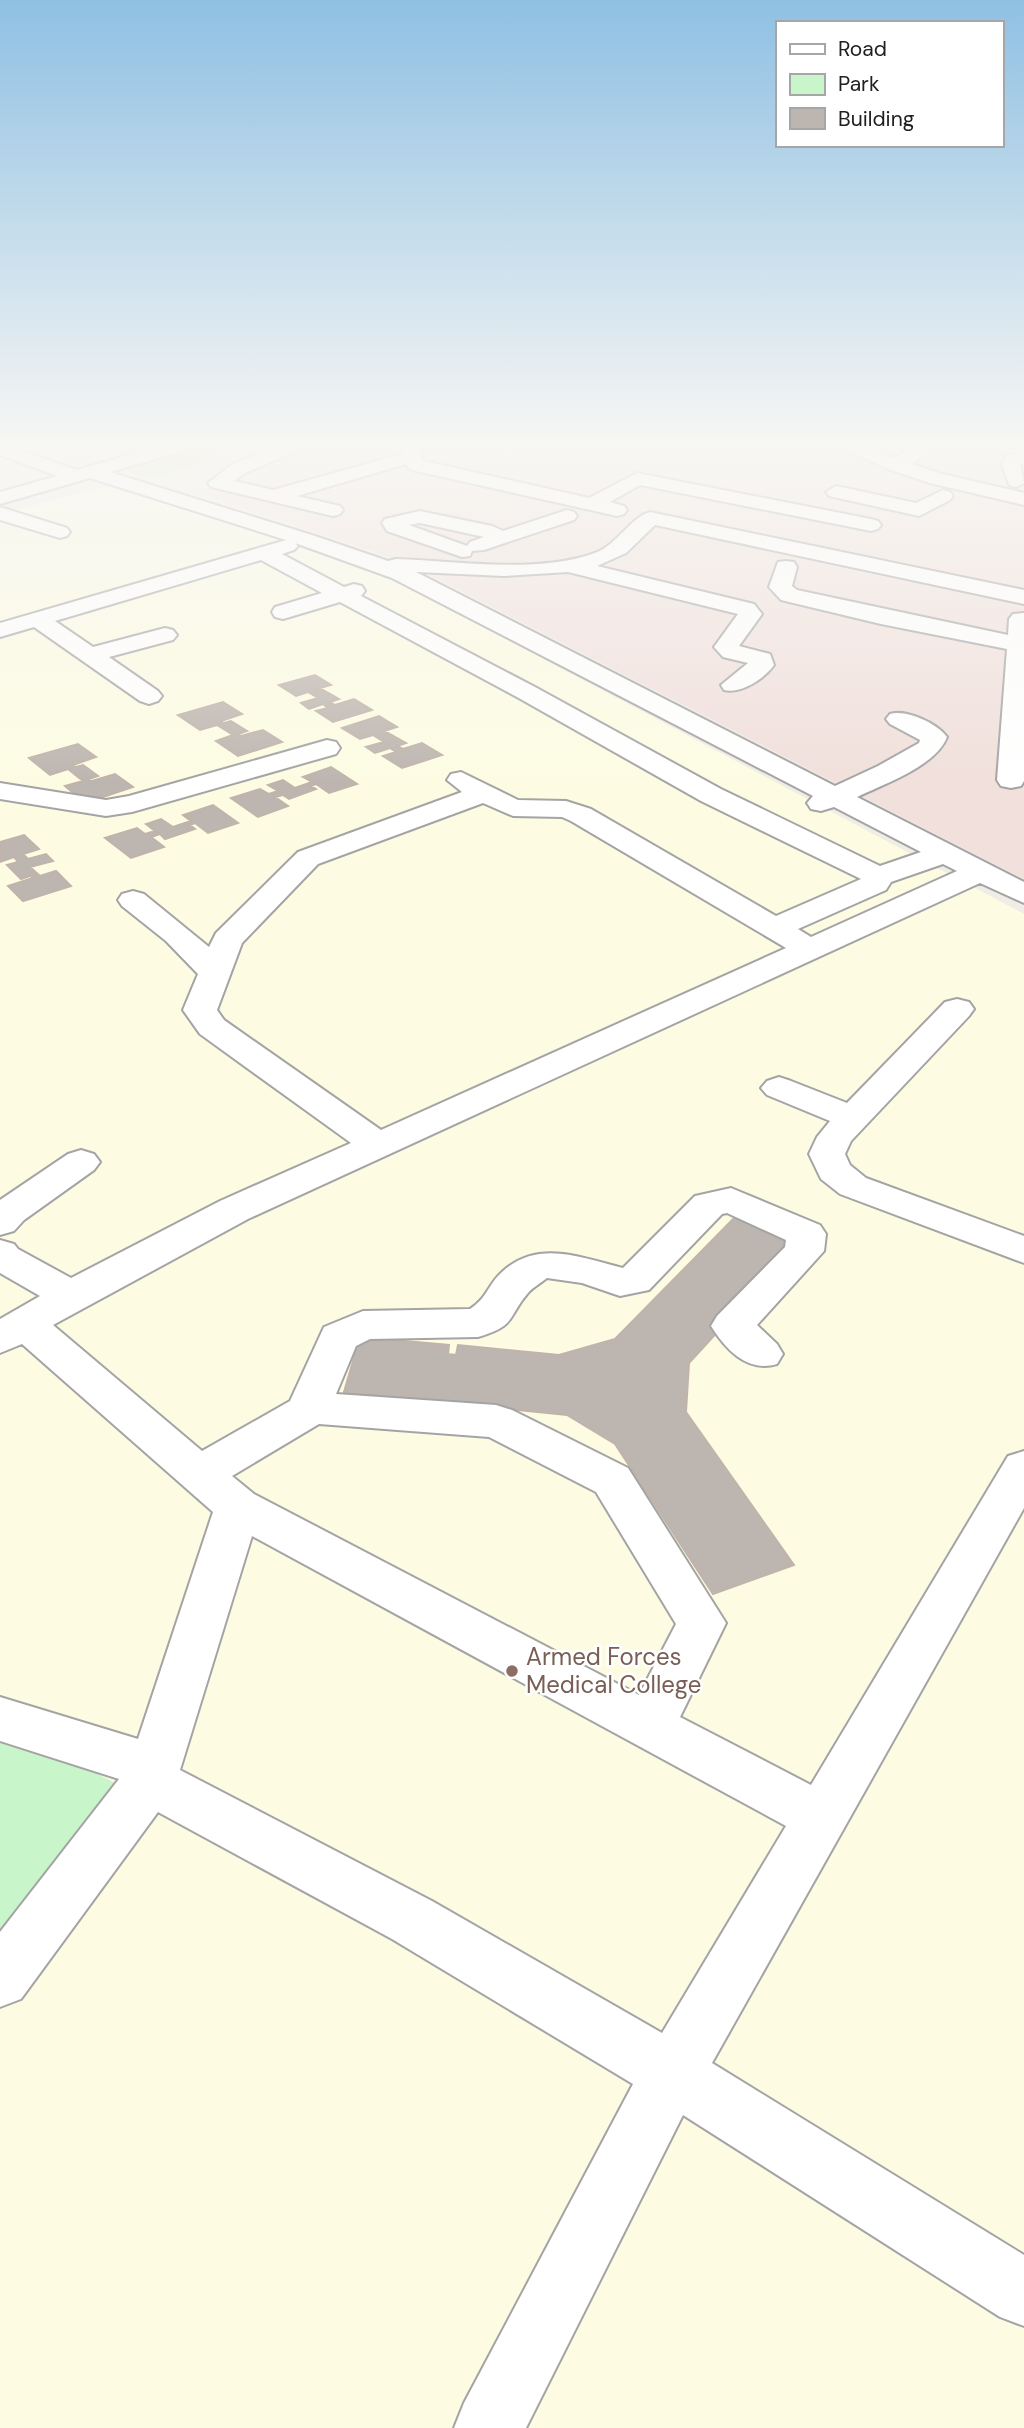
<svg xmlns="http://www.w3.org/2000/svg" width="1024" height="2428" font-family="'DM Sans',sans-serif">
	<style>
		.education { fill: #fdfce3 }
		.military { fill: #f1e0dc }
		.grass { fill: #cde6b1 }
		.park { fill: #c8f6ca }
		.building { fill: #bdb6b0; stroke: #c1b3aa; stroke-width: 2 }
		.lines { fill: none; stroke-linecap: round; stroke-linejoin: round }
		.minor-casing { stroke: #a4a4a4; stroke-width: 4 }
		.minor { fill: #fff; fill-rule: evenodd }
		.education-dot { fill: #8d6e63; stroke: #fff; stroke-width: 2.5 }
		.labels { text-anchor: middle; stroke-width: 5; stroke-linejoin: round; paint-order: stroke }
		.near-education-label { font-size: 24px; fill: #785e54; stroke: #fff; text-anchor: start }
	</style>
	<rect width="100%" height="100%" fill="#f0ede7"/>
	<path class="education" d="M 115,486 L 186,506 L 376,570 L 1024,914 L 1024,2428 L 0,2428 L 0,515 L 97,488 Z"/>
	<path class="military" d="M 300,442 L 840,442 L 905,475 L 1024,501 L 1024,879 L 402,561 L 208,496 L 208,484 Z
		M 856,442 L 1024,442 L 1024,494 L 959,481 L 891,459 Z"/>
	<path class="grass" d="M 210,442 L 249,442 C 224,452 148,492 127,470 L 135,463 Z"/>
	<path class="park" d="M 0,1724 L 125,1788 L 0,1945 Z"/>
	<path class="building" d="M 0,442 L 47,442 L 17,450 Z
		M 315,675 L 331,685 L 313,690 L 323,690 L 339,699 L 330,702 L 335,705 L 354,699 L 372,710 L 333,722 L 316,711 L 328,708 L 323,704 L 309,709 L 301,703 L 318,698 L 308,692 L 296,696 L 279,685 Z
		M 223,702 L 242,714 L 221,721 L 224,723 L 231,721 L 247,731 L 238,734 L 241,736 L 263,730 L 282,742 L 238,756 L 216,741 L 233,735 L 217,725 L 200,730 L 178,715 Z
		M 379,716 L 397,727 L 378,733 L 388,733 L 406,743 L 397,746 L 403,749 L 422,743 L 442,755 L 402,768 L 383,756 L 396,752 L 390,748 L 375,753 L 366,747 L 384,742 L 373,735 L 360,739 L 342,728 Z
		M 78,744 L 96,757 L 73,765 L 76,767 L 83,765 L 98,776 L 89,779 L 92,781 L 115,774 L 133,787 L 85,803 L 65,786 L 83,781 L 68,769 L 50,775 L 29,758 Z
		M 331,767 L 357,784 L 329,793 L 316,784 L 311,786 L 316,789 L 289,799 L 283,795 L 275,797 L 288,806 L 258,817 L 231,798 L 260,789 L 269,794 L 278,791 L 268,785 L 283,780 L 295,788 L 312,782 L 303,777 Z
		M 213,805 L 238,823 L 208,833 L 195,823 L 190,825 L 195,829 L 165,839 L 160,834 L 151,837 L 164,847 L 131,858 L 105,838 L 137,828 L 145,834 L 155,831 L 146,824 L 161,819 L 173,827 L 191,821 L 183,815 Z
		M 24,835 L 39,849 L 23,854 L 28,859 L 46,854 L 53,861 L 30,867 L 40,876 L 56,871 L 71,886 L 23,901 L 8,886 L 33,878 L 30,876 L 21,879 L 7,865 L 18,862 L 14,857 L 0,862 L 0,842 Z
		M 739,1213 L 802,1240 L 689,1363 L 686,1412 L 794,1565 L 713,1594 L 615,1444 L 567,1415 L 344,1392 L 360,1337 L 449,1345 L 448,1354 L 456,1355 L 458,1345 L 559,1355 L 615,1339 Z"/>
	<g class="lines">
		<defs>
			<path id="minor" d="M 174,442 L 203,442 L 201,446 L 110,472 L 315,536 L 388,561 L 396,559 C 456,561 538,574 595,553 C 617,545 631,517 650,512 L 1024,590 L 1024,604 L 655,525 L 626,553 L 597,566 L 754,604 L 762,614 L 739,646 L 770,654 L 774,665 C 764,679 741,694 724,690 L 721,685 L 748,663 L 723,657 L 714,647 L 738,614 L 568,572 L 504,576 L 416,572 L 835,786 L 878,766 L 919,743 L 920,740 L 890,724 L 886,719 L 890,714 C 906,709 937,723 947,737 C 936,766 884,784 857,797 L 1024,882 L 1024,903 L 980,883 L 248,1219 L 53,1325 L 202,1451 L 290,1401 L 324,1327 L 363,1311 L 470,1309 C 487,1298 488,1285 501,1273 C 537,1238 582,1258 623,1268 L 695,1196 L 731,1188 L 820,1225 L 826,1234 L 824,1251 L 757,1325 L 777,1344 L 783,1354 L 777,1364 C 748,1373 726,1350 711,1326 L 717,1316 L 785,1247 L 786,1240 L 727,1213 L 722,1214 L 649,1290 L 620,1296 L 582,1283 L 547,1278 C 541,1283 533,1287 528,1293 C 507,1317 517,1326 478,1337 L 370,1339 L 356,1346 L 336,1394 L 496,1405 L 512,1410 L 628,1468 L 726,1623 L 680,1717 L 811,1785 L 1008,1456 L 1024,1451 L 1024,1508 L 712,2063 L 1024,2255 L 1024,2326 L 1000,2317 L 683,2115 L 526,2428 L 454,2428 L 464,2403 L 633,2084 L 392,1939 L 158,1812 L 21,1999 L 0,2007 L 0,1932 L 119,1779 L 0,1741 L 0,1697 L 138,1739 L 213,1512 L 22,1344 L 0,1353 L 0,1319 L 40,1296 L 0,1273 L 0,1240 L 14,1244 L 18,1249 L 71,1278 L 220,1201 L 351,1143 L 200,1034 L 183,1010 L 198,974 L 166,941 L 122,906 L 118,900 L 122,894 L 133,891 L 144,894 L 209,947 L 216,933 L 298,852 L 462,792 L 447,780 L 451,774 L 461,772 L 518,800 L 566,801 L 591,809 L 776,916 L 861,879 L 701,801 L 517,697 L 340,602 L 283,619 L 275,617 L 272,612 L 275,607 L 322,593 L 261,560 L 55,621 L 93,647 L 165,628 L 173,630 L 177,635 L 173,640 L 109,657 L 158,691 L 162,696 L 158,701 L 149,704 L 140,701 L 34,627 L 0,637 L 0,623 L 286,540 L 90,478 L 0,504 L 0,492 L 57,476 L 0,455 L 0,443 L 77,470 ZM 295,543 L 392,578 L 813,796 L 807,803 L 811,809 L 821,811 L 834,807 L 921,852 L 880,866 L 721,789 L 535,687 L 361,596 L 365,591 L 362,586 L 354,584 L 344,587 L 282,554 L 294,550 L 298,546 ZM 483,803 L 513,816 L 562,817 L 571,821 L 786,948 L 381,1130 L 224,1020 L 217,1010 L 242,943 L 318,864 ZM 943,864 L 957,871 L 811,937 L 798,929 L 886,890 L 891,882 ZM 319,1424 L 489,1437 L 596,1492 L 676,1624 L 639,1695 L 254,1494 L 232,1476 ZM 252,1536 L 786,1826 L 662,2033 L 432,1901 L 180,1770 Z
				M 286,442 L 310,442 L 308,446 L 245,473 L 234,481 L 273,490 L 402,454 L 408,442 L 426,442 L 419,452 L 424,461 L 589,498 L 637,473 L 871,519 L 878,521 L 881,525 L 878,529 L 871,531 L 640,485 L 610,502 L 624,506 L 627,510 L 624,514 L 617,516 L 416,471 L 409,469 L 406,464 L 297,496 L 340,506 L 343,510 L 340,514 L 333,516 L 211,487 L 208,483 L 231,465 Z
				M 836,442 L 860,442 L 894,458 L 923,442 L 945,442 L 911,464 L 942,474 L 1024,493 L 1024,505 L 930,483 L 888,469 L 838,446 Z
				M 1024,452 L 1024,464 L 1020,464 L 1024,483 L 1016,487 L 1009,485 L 1002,464 L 1007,455 Z
				M 836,486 L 916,503 L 943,490 L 950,492 L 953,496 L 950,500 L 919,516 L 829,496 L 826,492 Z
				M 0,507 L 67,528 L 70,532 L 67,536 L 60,538 L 0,520 Z
				M 567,510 L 574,512 L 577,516 L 574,520 L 484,550 L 472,551 L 470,556 L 462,557 L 387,531 L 382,523 L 385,519 L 420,511 L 492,526 L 503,531 ZM 420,523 L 484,537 L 470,542 L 467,546 L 409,525 Z
				M 786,561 L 794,562 L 797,567 L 792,586 L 797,590 L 1008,635 L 1009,619 L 1013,614 L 1024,613 L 1024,781 L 1021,786 L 1011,788 L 1001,786 L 997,780 L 1007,649 L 881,624 L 781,600 L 769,587 L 778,562 Z
				M 327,740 L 336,742 L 340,748 L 336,754 L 132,812 L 106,816 L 0,799 L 0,783 L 106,800 L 129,796 Z
				M 957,999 L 969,1002 L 974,1009 L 969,1016 L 851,1141 L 845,1154 L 850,1165 L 866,1178 L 1024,1236 L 1024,1263 L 840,1194 L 821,1179 L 809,1154 L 817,1137 L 830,1121 L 767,1095 L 761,1088 L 767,1081 L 779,1077 L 791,1081 L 847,1103 L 945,1002 Z
				M 81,1150 L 94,1154 L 100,1162 L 94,1170 L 24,1220 L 14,1231 L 0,1235 L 0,1200 L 68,1154 Z"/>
		</defs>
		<use href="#minor" class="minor-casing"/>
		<use href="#minor" class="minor"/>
	</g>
	<linearGradient id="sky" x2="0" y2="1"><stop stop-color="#8fc0e3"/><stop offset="0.57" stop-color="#f8f7f4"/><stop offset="1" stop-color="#f8f7f4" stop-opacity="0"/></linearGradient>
	<rect width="1024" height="782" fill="url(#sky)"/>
	<circle class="education-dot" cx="512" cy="1671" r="7"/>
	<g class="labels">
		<g class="near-education-label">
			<text x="526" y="1665">Armed Forces<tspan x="526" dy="28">Medical College</tspan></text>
		</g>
	</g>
	<rect x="776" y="21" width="228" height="126" fill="#ffffff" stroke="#a6a6a6" stroke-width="2"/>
	<rect x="790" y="44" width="35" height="10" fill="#ffffff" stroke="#a6a6a6" stroke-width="2"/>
	<text x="838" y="56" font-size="21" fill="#202020">Road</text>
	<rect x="790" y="74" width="35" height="21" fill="#c8f6ca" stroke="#a6a6a6" stroke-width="2"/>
	<text x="838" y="91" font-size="21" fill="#202020">Park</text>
	<rect x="790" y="108" width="35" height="21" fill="#bdb6b0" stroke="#a6a6a6" stroke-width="2"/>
	<text x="838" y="126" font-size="21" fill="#202020">Building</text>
</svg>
